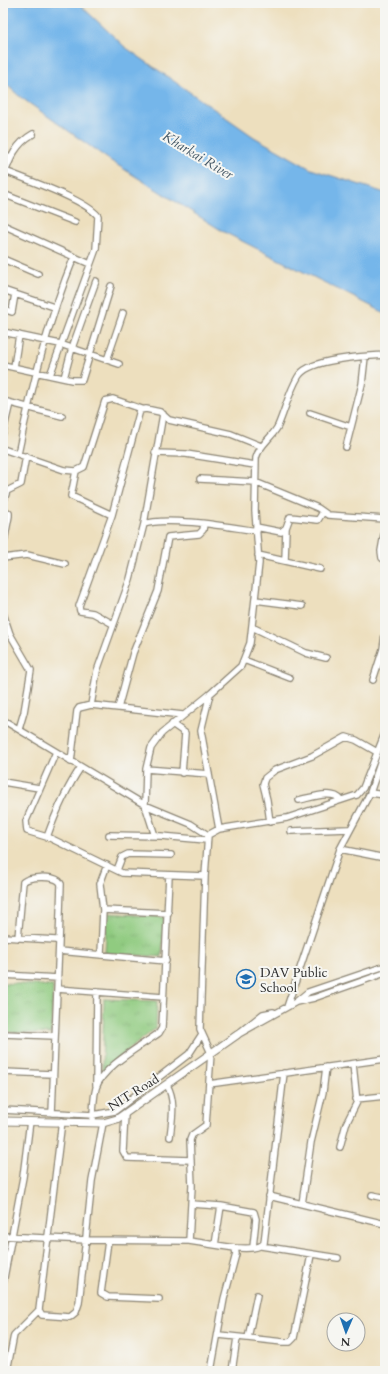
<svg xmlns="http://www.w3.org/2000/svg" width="388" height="1374" font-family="Cardo,serif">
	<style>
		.park { fill: url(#park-tufts); stroke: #5e7b56 }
		.water { fill: #75b6ea; stroke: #50708a }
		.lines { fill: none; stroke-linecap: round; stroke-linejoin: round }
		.minor-casing { stroke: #8c8574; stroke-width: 8 }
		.major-casing { stroke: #8c8574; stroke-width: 9 }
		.minor { stroke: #fff; stroke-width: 5.5 }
		.major { stroke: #fff; stroke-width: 7 }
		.labels { text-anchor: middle; stroke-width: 4; stroke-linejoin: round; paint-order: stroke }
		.poi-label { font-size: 13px; fill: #2b2b2b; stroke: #f6f6f2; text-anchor: start }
		.street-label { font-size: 13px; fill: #2b2b2b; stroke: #f6f6f2 }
		.water-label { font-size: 14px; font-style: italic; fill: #415564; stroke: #f6f6f2 }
	</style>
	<defs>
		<pattern id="park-tufts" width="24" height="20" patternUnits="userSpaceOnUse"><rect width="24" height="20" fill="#90cb80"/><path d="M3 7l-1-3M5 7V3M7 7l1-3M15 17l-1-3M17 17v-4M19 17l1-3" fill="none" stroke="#7cae6f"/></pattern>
	</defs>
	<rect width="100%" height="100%" fill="#f6f6f2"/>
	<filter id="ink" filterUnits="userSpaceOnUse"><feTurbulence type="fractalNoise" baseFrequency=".025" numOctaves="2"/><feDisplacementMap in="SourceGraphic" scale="8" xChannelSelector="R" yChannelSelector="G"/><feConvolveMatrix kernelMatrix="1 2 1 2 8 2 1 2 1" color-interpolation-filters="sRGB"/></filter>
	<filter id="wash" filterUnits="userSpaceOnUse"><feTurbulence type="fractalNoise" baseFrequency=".012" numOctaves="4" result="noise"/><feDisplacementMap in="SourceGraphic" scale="16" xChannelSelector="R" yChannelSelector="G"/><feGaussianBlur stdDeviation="0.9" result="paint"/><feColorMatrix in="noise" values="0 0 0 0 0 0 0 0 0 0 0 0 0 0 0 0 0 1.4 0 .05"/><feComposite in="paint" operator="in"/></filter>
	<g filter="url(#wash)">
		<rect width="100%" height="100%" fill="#eddfbe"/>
		<path class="park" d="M 107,913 L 164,917 L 162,957 L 105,953 Z
			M 3,983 L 53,986 L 51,1034 L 3,1032 Z
			M 104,999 L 157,1001 L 156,1028 L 102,1071 Z"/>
		<path class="water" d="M 3,3 L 78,3 L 125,47 L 254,137 L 311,169 L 385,193 L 385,313 L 224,232 L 111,161 L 19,96 L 3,81 Z"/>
	</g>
	<g filter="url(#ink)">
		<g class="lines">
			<defs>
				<path id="minor" d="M 3,155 L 10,158
					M 5,171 C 27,180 84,199 98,216 L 96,249 L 50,375
					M 3,178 C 10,159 15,144 33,134
					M 3,194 L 75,222
					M 3,225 L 90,264
					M 3,259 L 38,274
					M 3,290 L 54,307
					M 3,309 L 12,312 L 15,294
					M 3,332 L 60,344 L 119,364
					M 107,360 L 123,313
					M 3,365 L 72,380 L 82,380 L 111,286
					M 14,367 L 19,335
					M 64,378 L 72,348 L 96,281
					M 3,401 L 62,416
					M 310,413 L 351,427
					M 3,432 L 10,403
					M 346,447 L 362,384 L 365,357
					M 3,449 L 64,470 L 76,471 L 84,467 L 105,401 L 113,399 L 142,409
					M 155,453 L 186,454 L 255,465
					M 18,454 C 32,386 48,321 74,257
					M 76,471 L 71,496 L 112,515
					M 200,479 L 255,482 L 318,508 L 328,515 L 385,519
					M 3,503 L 7,491 L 21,484 L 26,456
					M 3,509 L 9,513 L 9,516 L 3,547
					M 144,524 L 163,414
					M 256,527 L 281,532 L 286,528 L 290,517 L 318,520 L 323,512
					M 385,529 L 381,551 L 382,558 L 385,560
					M 258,555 L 320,569
					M 3,558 L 27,555 L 65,564
					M 285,561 L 286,528
					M 255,600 L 302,606
					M 3,613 L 10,634 L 31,670 L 24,712 L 19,729
					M 113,624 L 93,613 L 80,611 L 79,606 L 112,515 L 140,410 L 146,409 L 160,412 L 169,420 L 231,434 L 261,446
					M 252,627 L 306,653 L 326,658
					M 3,634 L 8,630
					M 244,660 L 290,678
					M 373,680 L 383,649 L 385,634
					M 210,694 L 201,731 L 219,829
					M 91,705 L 97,671 L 130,579 L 144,524 C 167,516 230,527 257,531
					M 118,708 L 133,653 L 158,591 L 168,537 L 199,534 L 203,530 L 204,524
					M 3,720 L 145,805 L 191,824 L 208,835
					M 172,724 L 185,733 L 182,773
					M 56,752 L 26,821 L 27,831 L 50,838 L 122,873 L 205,876
					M 71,762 L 77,711 L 79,708 L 91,705 L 183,715
					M 146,769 L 209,774
					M 3,782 L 39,788
					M 370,793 L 385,795
					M 299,800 C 310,798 333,789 341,800
					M 270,822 L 267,800 L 263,784 L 265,778 L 275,770 L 312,756 L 346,737 L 356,740 L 377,752
					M 291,831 L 349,829
					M 109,835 L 161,836 L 206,840
					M 155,836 L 145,805 L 146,769 L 151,748 L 162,733 L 210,694 L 241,666 L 250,643 L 259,563 L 255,511 L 256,458 C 259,445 272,438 278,426 C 285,410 289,392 298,377 C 308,358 364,357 385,355
					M 47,837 C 56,812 66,789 81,767
					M 340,849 L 385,858
					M 117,870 L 122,857 L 128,854 L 171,855
					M 103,910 L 100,884 L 107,865
					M 3,937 L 56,940 L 59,942 L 52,1113
					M 18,938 L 23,882 C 30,876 52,876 59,881 L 61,884 L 59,942
					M 59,951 L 166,961
					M 101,954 L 103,910 L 168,913
					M 3,975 L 58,978
					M 57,989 L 163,997
					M 297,1001 L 308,992 L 385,966
					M 287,1007 L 340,849 L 370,793 L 385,749
					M 239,1033 L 263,1014 L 273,1012
					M 3,1034 L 55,1036
					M 237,1035 L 296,1002 L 314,998 L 385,973
					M 3,1072 L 52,1074
					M 209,1084 L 385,1059
					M 96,1085 L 97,992
					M 167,1085 C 176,1101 172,1119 170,1137
					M 356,1099 L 385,1096
					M 3,1110 L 93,1115 L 115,1111 L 189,1054 L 202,1034
					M 125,1114 L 123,1151 L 127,1158 L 191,1160
					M 62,1121 L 39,1310 L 42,1315 L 70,1317 L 76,1312 L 79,1303 L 92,1181 L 103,1123
					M 93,1123 C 93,1111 93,1099 96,1088 C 102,1067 141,1046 159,1033 L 162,1028 L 169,875
					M 340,1147 L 346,1124 L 357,1102 L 353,1064
					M 372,1195 L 385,1198
					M 269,1196 L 385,1224
					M 191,1204 L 221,1206 L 254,1212 L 256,1219 L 253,1247
					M 302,1204 L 311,1142 L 323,1092 L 326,1067
					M 3,1236 L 87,1240 L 189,1241 L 235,1248 L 236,1254 L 224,1299 L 211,1371
					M 108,1241 L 101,1293 L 108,1297 L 159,1299
					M 189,1241 L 192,1186 L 190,1140 L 192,1135 L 206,1125 L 211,1053 L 200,1029 L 205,876 L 208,835 L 219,829 L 287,818 L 357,795 L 363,788 L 385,733
					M 215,1245 L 221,1206
					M 261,1246 L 338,1258
					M 235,1248 C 244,1248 258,1250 264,1243 L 284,1073
					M 3,1283 L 23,1177 L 30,1121
					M 219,1335 L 283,1342 L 290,1342 L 294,1338 L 311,1255
					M 248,1338 L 257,1295
					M 7,1371 L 14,1335 L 39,1310
					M 232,1371 L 237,1338"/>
				<path id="major" d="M 3,1121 L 103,1123 L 117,1119 L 237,1035"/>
			</defs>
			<use href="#minor" class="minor-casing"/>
			<use href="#major" class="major-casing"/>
			<use href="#minor" class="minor"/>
			<use href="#major" class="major"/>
		</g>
	</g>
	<defs>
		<symbol id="school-ring" viewBox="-11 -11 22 22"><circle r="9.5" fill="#f6f6f2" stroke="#1f6fb2" stroke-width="1.5"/><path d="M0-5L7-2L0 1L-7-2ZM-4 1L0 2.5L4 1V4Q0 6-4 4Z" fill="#1f6fb2"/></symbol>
	</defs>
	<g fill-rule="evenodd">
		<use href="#school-ring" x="235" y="968" width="22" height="22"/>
	</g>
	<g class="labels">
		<g class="poi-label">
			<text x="260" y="977">DAV Public<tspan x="260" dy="15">School</tspan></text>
		</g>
		<g class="street-label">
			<text transform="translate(133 1092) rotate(-32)" y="5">NIT Road</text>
		</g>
		<g class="water-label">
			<text transform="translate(198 155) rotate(31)" y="5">Kharkai River</text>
		</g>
	</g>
	<rect width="388" height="1374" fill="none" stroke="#f6f6f2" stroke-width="16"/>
	<g transform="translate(346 1332) rotate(182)"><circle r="19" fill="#f6f6f2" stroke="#a5a5a2"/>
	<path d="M0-3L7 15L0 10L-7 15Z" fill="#1f6fb2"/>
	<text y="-6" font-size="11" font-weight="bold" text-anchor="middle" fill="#2b2b2b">N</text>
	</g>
</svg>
